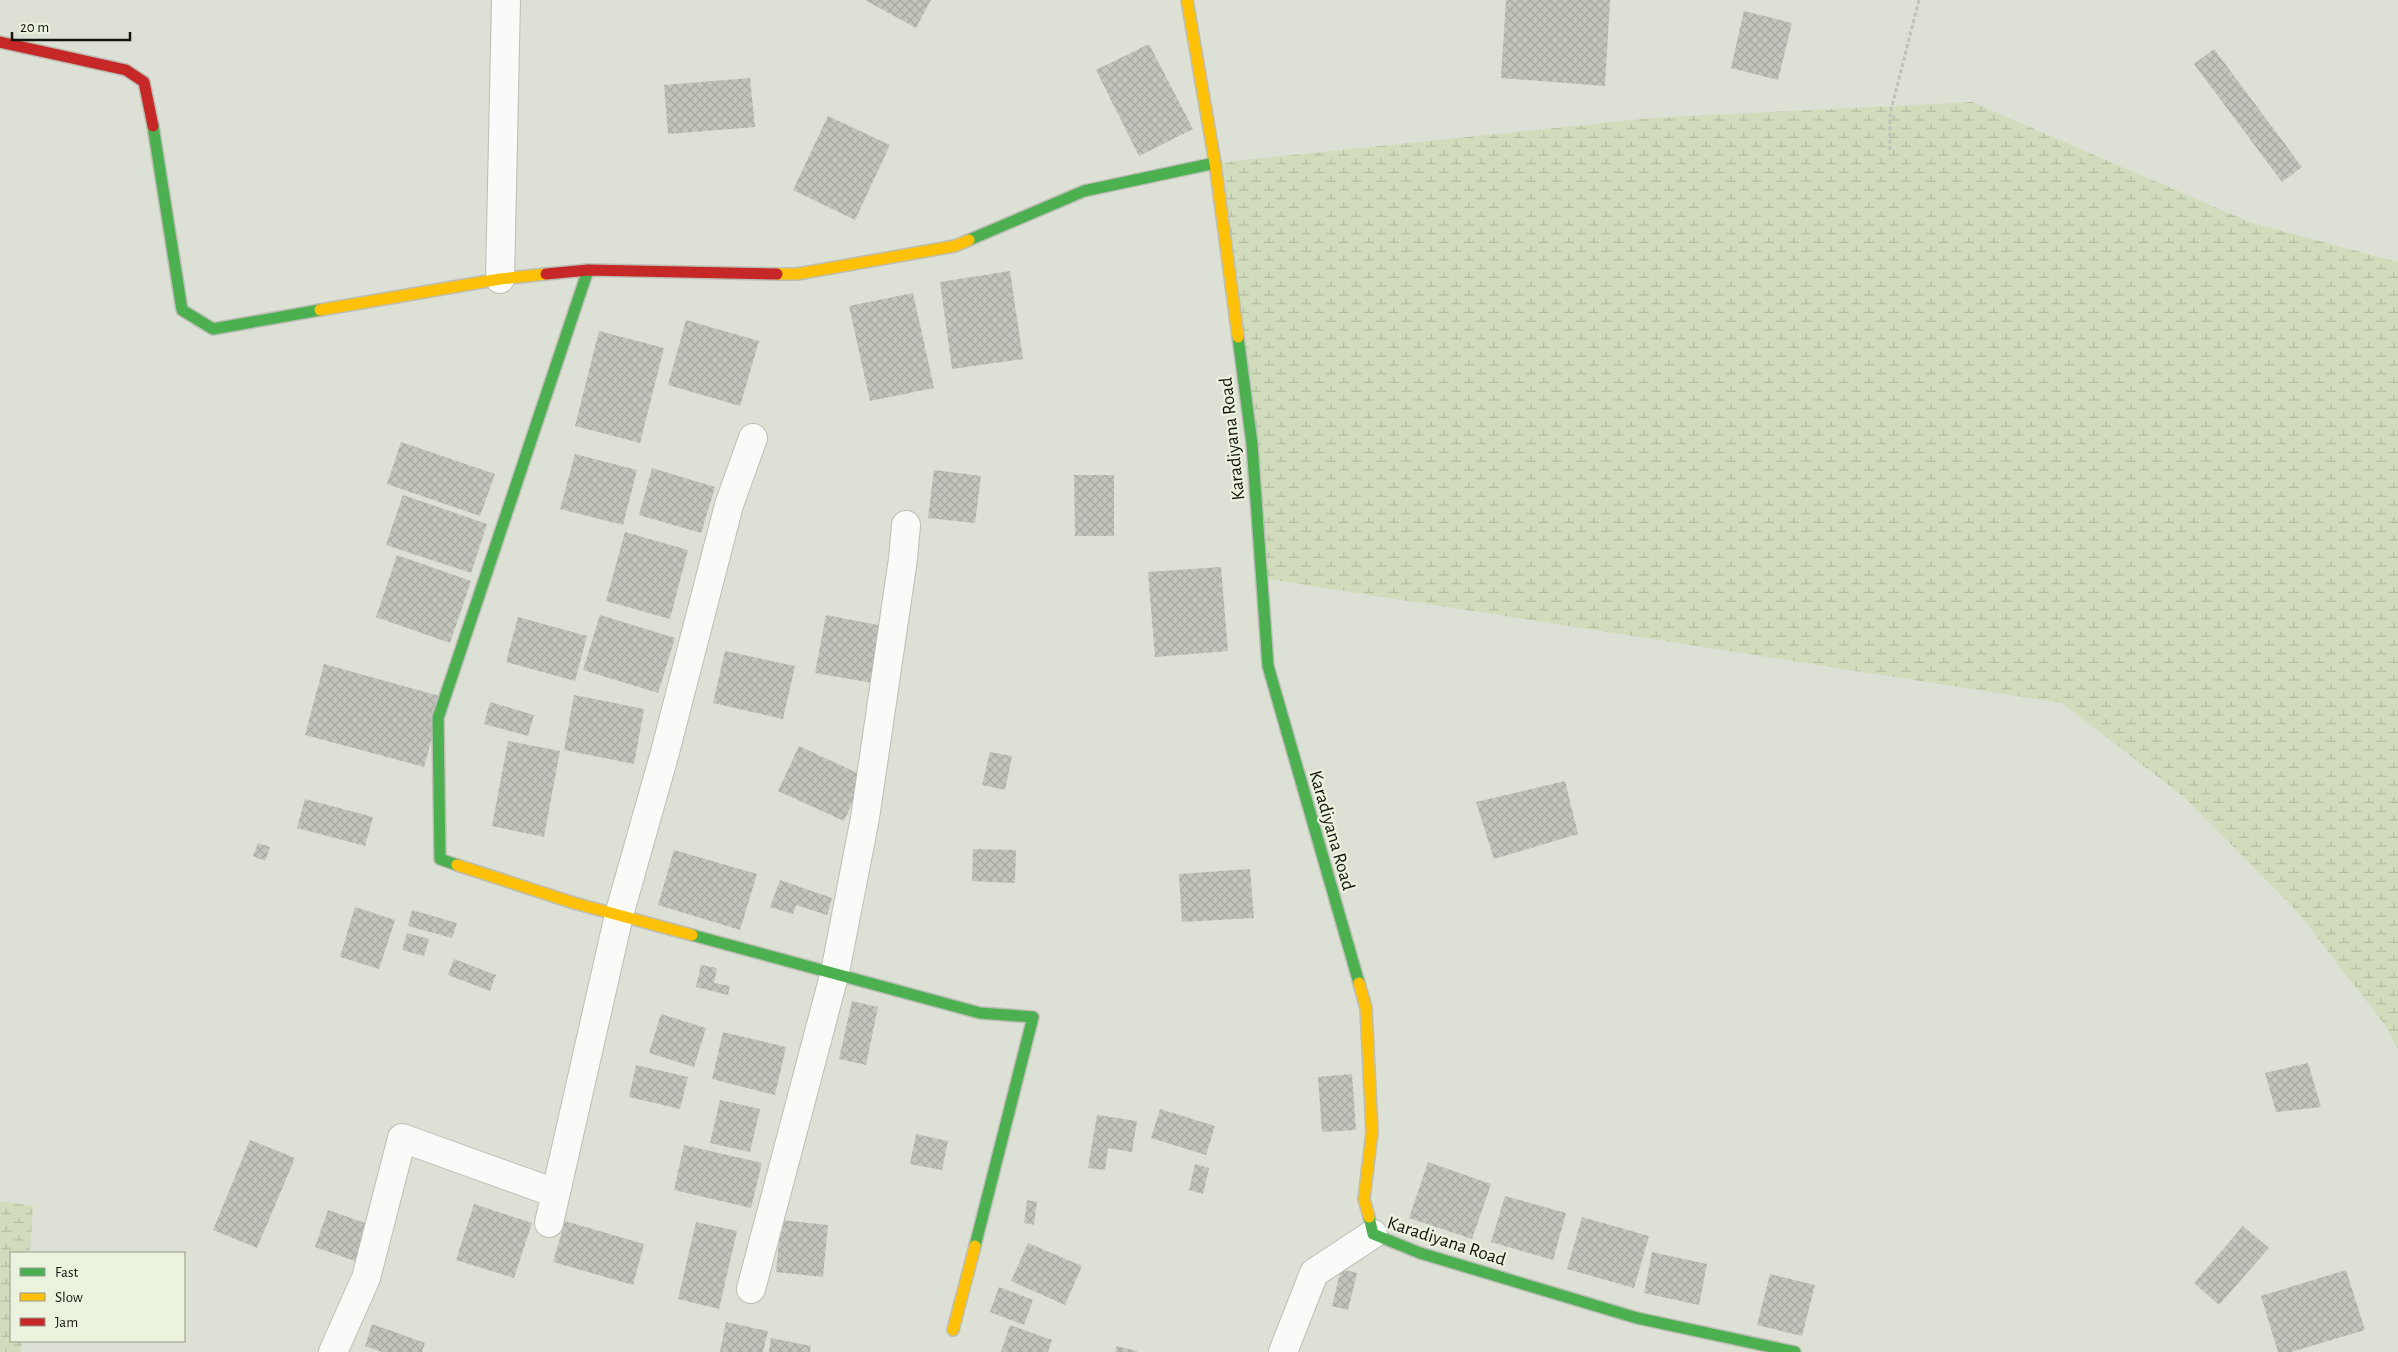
<svg xmlns="http://www.w3.org/2000/svg" width="2398" height="1352" font-family="'Alegreya Sans',sans-serif">
	<style>
		.wetland { fill: url(#wetland-marsh) }
		.building { fill: url(#building-cross-hatch) }
		.lines { fill: none; stroke-linecap: round; stroke-linejoin: round }
		.street-casing { stroke: #bcbeb6; stroke-width: 30 }
		.fast-casing { stroke: #bcbeb6; stroke-width: 14 }
		.slow-casing { stroke: #bcbeb6; stroke-width: 14 }
		.jam-casing { stroke: #bcbeb6; stroke-width: 14 }
		.path { stroke: #bfc1bd; stroke-width: 3; stroke-dasharray: 4 2.5; stroke-linecap: butt }
		.street { stroke: #fafaf9; stroke-width: 28 }
		.fast { stroke: #4caf50; stroke-width: 11 }
		.slow { stroke: #ffc107; stroke-width: 11 }
		.jam { stroke: #c62828; stroke-width: 11 }
		.labels { text-anchor: middle; stroke-width: 4.5; stroke-linejoin: round; paint-order: stroke }
		.street-label { font-size: 19px; fill: #13150e; stroke: #ebf2de }
	</style>
	<defs>
		<pattern id="wetland-marsh" width="20" height="14" patternUnits="userSpaceOnUse" patternTransform="scale(1.25)"><rect width="20" height="14" fill="#d1dcbd"/><path d="M1 5h8M5 5V1M11 12h8M15 12V8" fill="none" stroke="#b3bca1"/></pattern>
		<pattern id="building-cross-hatch" width="8" height="8" patternUnits="userSpaceOnUse" patternTransform="scale(1.25)"><rect width="8" height="8" fill="#c3c5bd"/><path d="M0 0l8 8M0 8l8-8" fill="none" stroke="#a7a8a1"/></pattern>
	</defs>
	<rect width="100%" height="100%" fill="#dde0d5"/>
	<path class="wetland" d="M 1972,102 L 2252,223 L 2398,262 L 2398,1049 L 2385,1025 L 2296,910 L 2184,797 L 2062,703 L 1261,578 L 1215,163 L 1652,118 Z
		M 0,1201 L 33,1206 L 30,1253 L 11,1253 L 11,1341 L 22,1341 L 21,1352 L 0,1352 Z"/>
	<path class="building" d="M 865,0 L 931,0 L 916,28 Z
		M 1506,0 L 1610,0 L 1605,86 L 1501,78 Z
		M 1744,11 L 1792,23 L 1778,80 L 1731,68 Z
		M 1149,44 L 1193,129 L 1139,156 L 1096,70 Z
		M 2214,49 L 2302,167 L 2282,182 L 2194,64 Z
		M 750,78 L 755,127 L 668,134 L 664,85 Z
		M 828,116 L 890,145 L 855,220 L 793,190 Z
		M 1010,271 L 1023,359 L 952,369 L 940,282 Z
		M 913,293 L 934,388 L 870,401 L 849,306 Z
		M 686,320 L 759,341 L 740,406 L 668,385 Z
		M 599,331 L 664,348 L 640,443 L 575,426 Z
		M 401,442 L 495,474 L 480,516 L 387,484 Z
		M 575,454 L 637,470 L 623,525 L 560,509 Z
		M 652,468 L 715,487 L 701,533 L 639,515 Z
		M 934,470 L 981,476 L 975,523 L 928,518 Z
		M 1074,475 L 1114,475 L 1114,536 L 1075,536 Z
		M 403,495 L 487,524 L 471,573 L 386,545 Z
		M 625,532 L 688,550 L 670,619 L 606,601 Z
		M 397,555 L 471,581 L 450,643 L 376,617 Z
		M 1221,567 L 1228,651 L 1155,657 L 1148,572 Z
		M 600,615 L 675,638 L 658,693 L 583,670 Z
		M 826,615 L 883,626 L 873,683 L 815,673 Z
		M 518,617 L 587,636 L 575,681 L 506,662 Z
		M 725,651 L 795,666 L 783,719 L 713,703 Z
		M 324,664 L 443,697 L 424,767 L 305,735 Z
		M 574,695 L 644,709 L 634,764 L 564,750 Z
		M 490,702 L 534,715 L 528,736 L 484,724 Z
		M 508,741 L 560,751 L 544,837 L 492,826 Z
		M 799,746 L 864,776 L 844,821 L 778,791 Z
		M 990,752 L 1012,756 L 1005,790 L 982,785 Z
		M 1565,781 L 1578,834 L 1494,859 L 1476,802 Z
		M 305,799 L 373,817 L 365,846 L 297,828 Z
		M 258,843 L 270,847 L 265,861 L 253,856 Z
		M 973,849 L 1016,850 L 1015,883 L 972,881 Z
		M 674,850 L 757,874 L 740,930 L 658,905 Z
		M 1250,869 L 1254,918 L 1182,922 L 1179,874 Z
		M 780,880 L 832,898 L 827,915 L 796,905 L 793,914 L 770,907 Z
		M 355,907 L 395,920 L 379,969 L 340,957 Z
		M 412,910 L 457,923 L 452,938 L 408,926 Z
		M 407,933 L 429,939 L 424,956 L 402,950 Z
		M 454,959 L 496,975 L 490,991 L 448,975 Z
		M 701,965 L 717,968 L 714,983 L 730,986 L 728,995 L 696,987 Z
		M 852,1001 L 878,1007 L 866,1065 L 839,1059 Z
		M 661,1014 L 706,1028 L 694,1067 L 649,1053 Z
		M 723,1032 L 786,1047 L 775,1095 L 712,1079 Z
		M 2308,1063 L 2321,1107 L 2276,1112 L 2265,1073 Z
		M 636,1065 L 688,1077 L 680,1109 L 629,1097 Z
		M 1352,1074 L 1356,1130 L 1322,1132 L 1318,1077 Z
		M 720,1100 L 760,1109 L 750,1152 L 710,1143 Z
		M 1160,1109 L 1215,1126 L 1206,1155 L 1151,1138 Z
		M 1097,1115 L 1137,1121 L 1132,1152 L 1108,1148 L 1105,1170 L 1088,1168 Z
		M 916,1134 L 948,1141 L 942,1170 L 910,1164 Z
		M 250,1140 L 295,1158 L 257,1248 L 213,1230 Z
		M 684,1145 L 762,1163 L 751,1208 L 674,1190 Z
		M 1428,1162 L 1491,1184 L 1472,1239 L 1409,1218 Z
		M 1195,1164 L 1209,1168 L 1203,1194 L 1189,1190 Z
		M 1505,1196 L 1566,1213 L 1553,1260 L 1491,1242 Z
		M 1027,1200 L 1037,1202 L 1034,1225 L 1024,1223 Z
		M 474,1204 L 532,1223 L 514,1278 L 456,1260 Z
		M 328,1210 L 368,1224 L 355,1261 L 315,1247 Z
		M 1582,1217 L 1649,1236 L 1634,1288 L 1567,1269 Z
		M 781,1220 L 828,1225 L 823,1277 L 776,1272 Z
		M 565,1221 L 644,1244 L 633,1285 L 553,1262 Z
		M 696,1222 L 737,1231 L 719,1309 L 678,1299 Z
		M 2243,1226 L 2269,1248 L 2219,1305 L 2194,1283 Z
		M 1028,1243 L 1082,1266 L 1065,1305 L 1011,1281 Z
		M 1652,1252 L 1707,1264 L 1699,1305 L 1644,1293 Z
		M 1341,1269 L 1357,1273 L 1348,1310 L 1332,1306 Z
		M 2346,1270 L 2365,1330 L 2291,1352 L 2278,1352 L 2261,1296 Z
		M 1770,1274 L 1815,1285 L 1802,1336 L 1757,1325 Z
		M 999,1287 L 1033,1300 L 1024,1325 L 990,1312 Z
		M 726,1322 L 768,1331 L 763,1352 L 720,1352 Z
		M 372,1324 L 425,1343 L 422,1352 L 382,1352 L 365,1346 Z
		M 1010,1325 L 1052,1340 L 1048,1352 L 1001,1352 Z
		M 771,1338 L 811,1346 L 810,1352 L 769,1352 Z
		M 1117,1346 L 1137,1351 L 1137,1352 L 1115,1352 Z"/>
	<g class="lines">
		<defs>
			<path id="street" d="M 500,279 L 506,0
				M 549,1223 L 619,915 L 664,756 L 729,505 L 753,438
				M 751,1289 L 835,972 L 865,818 L 903,559 L 906,525
				M 333,1352 L 366,1278 L 402,1138 L 555,1193
				M 1283,1352 L 1314,1273 L 1373,1234"/>
			<path id="fast" d="M 153,126 L 182,310 L 213,329 L 320,310
				M 969,240 L 1084,191 L 1215,163
				M 1238,337 L 1252,444 L 1268,666 L 1359,983
				M 457,865 L 440,859 L 438,718 L 588,270
				M 692,935 L 980,1013 L 1033,1017 L 975,1246
				M 1369,1217 L 1373,1234 L 1420,1253 L 1637,1318 L 1795,1352"/>
			<path id="slow" d="M 1187,0 L 1215,163 L 1238,337
				M 777,274 L 797,274 L 955,246 L 969,240
				M 320,310 L 500,279 L 546,274
				M 457,865 L 574,903 L 692,935
				M 1359,983 L 1366,1008 L 1372,1132 L 1364,1199 L 1369,1217
				M 953,1330 L 975,1246"/>
			<path id="jam" d="M 0,42 L 126,70 L 144,82 L 153,126
				M 546,274 L 588,270 L 777,274"/>
		</defs>
		<use href="#street" class="street-casing"/>
		<use href="#fast" class="fast-casing"/>
		<use href="#slow" class="slow-casing"/>
		<use href="#jam" class="jam-casing"/>
		<path class="path" d="M 1890,150 L 1890,114 L 1919,0"/>
		<use href="#street" class="street"/>
		<use href="#fast" class="fast"/>
		<use href="#slow" class="slow"/>
		<use href="#jam" class="jam"/>
	</g>
	<g class="labels">
		<g class="street-label">
			<text transform="translate(1231 439) rotate(-96)" y="7">Karadiyana Road</text>
			<text transform="translate(1333 830) rotate(74)" y="7">Karadiyana Road</text>
			<text transform="translate(1447 1240) rotate(18)" y="7">Karadiyana Road</text>
		</g>
	</g>
	<rect x="10" y="1252" width="175" height="90" fill="#ebf2de" stroke="#959a8b"/>
	<rect x="20" y="1268" width="25" height="8" fill="#4caf50" stroke="#959a8b"/>
	<text x="55" y="1277" font-size="15" fill="#13150e">Fast</text>
	<rect x="20" y="1293" width="25" height="8" fill="#ffc107" stroke="#959a8b"/>
	<text x="55" y="1302" font-size="15" fill="#13150e">Slow</text>
	<rect x="20" y="1318" width="25" height="8" fill="#c62828" stroke="#959a8b"/>
	<text x="55" y="1327" font-size="15" fill="#13150e">Jam</text>
	<path d="M12 32v8h118v-8" fill="none" stroke="#13150e" stroke-width="2.5"/>
	<text x="20" y="32" font-size="15" fill="#13150e" stroke="#ebf2de" stroke-width="4" paint-order="stroke">20 m</text>
</svg>
